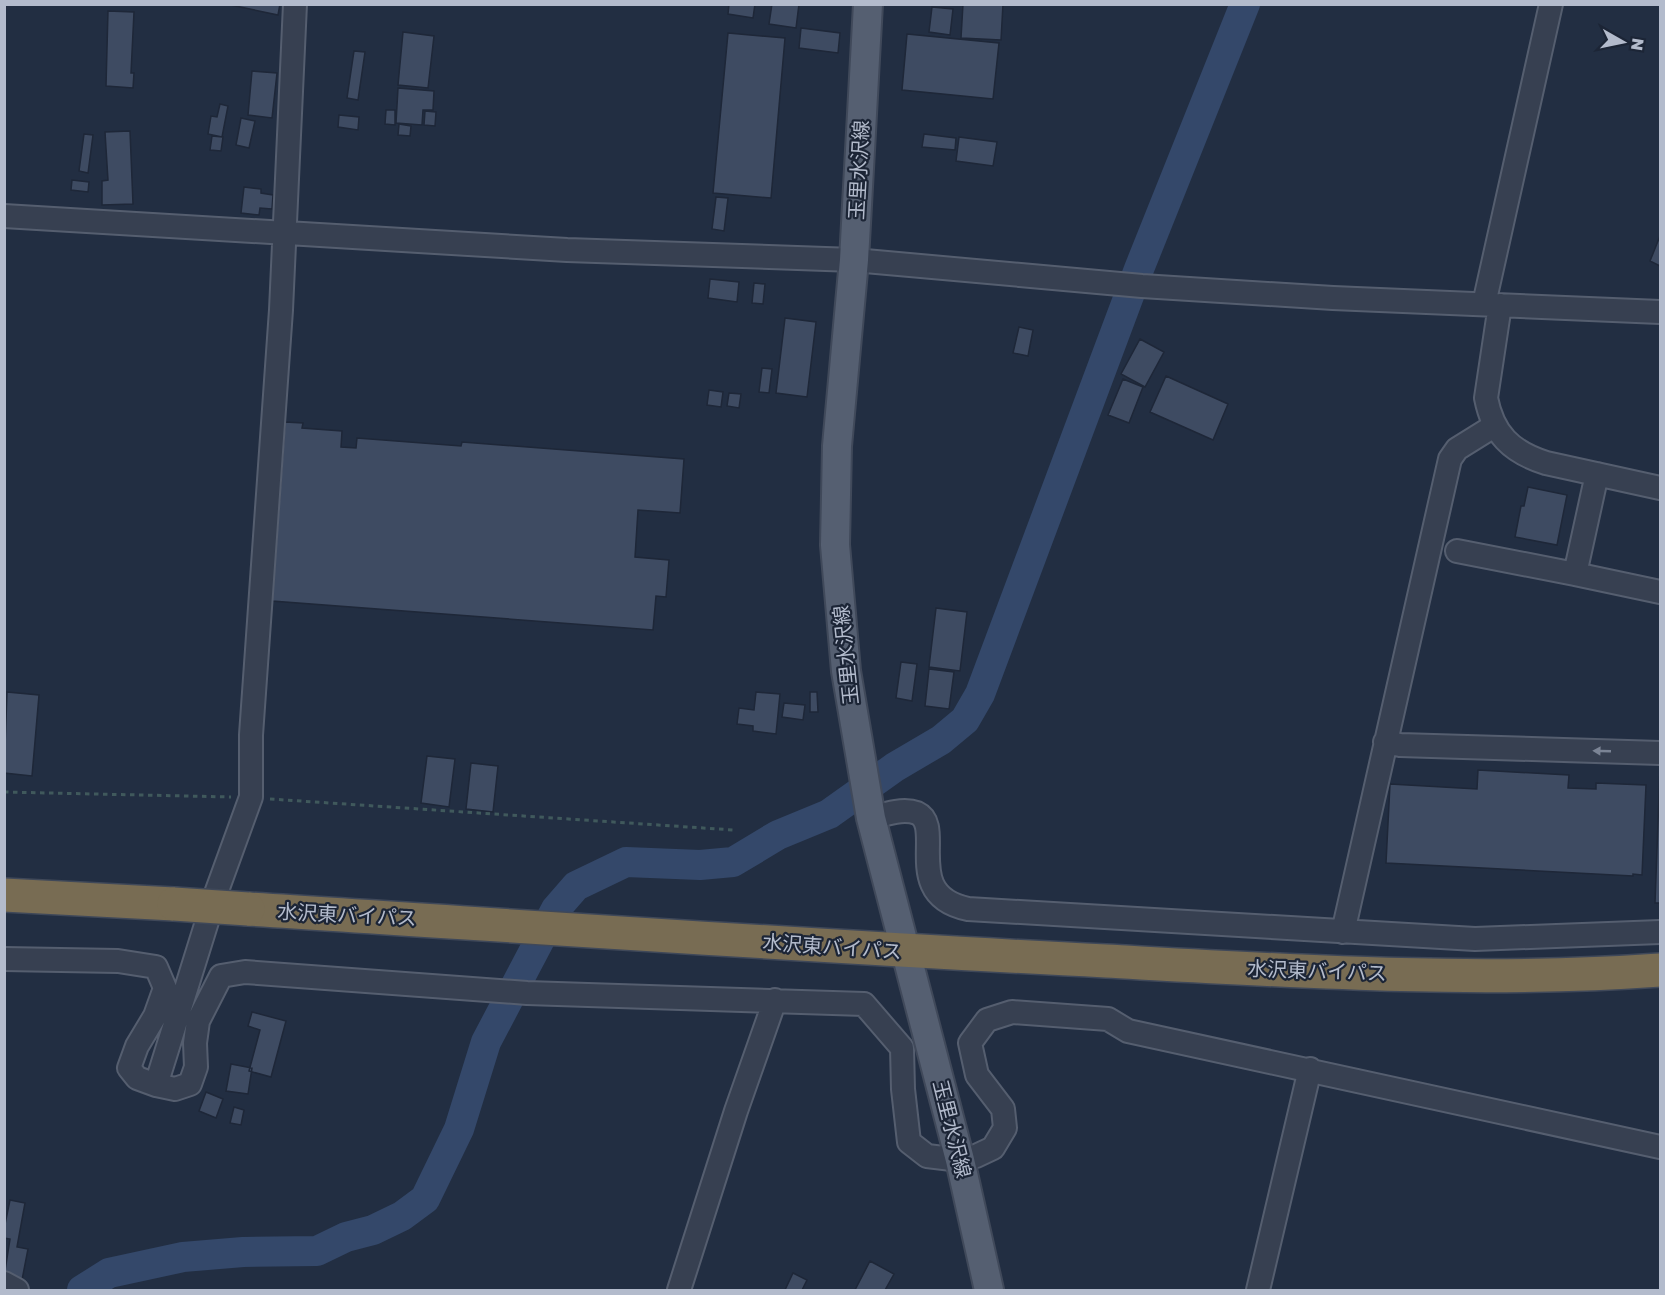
<svg xmlns="http://www.w3.org/2000/svg" width="1665" height="1295" font-family="'Golos Text','Noto Sans JP',sans-serif">
	<style>
		.lines { fill: none; stroke-linecap: round; stroke-linejoin: round }
		.river { stroke: #34486a; stroke-width: 30 }
		.building { fill: #3e4b62; stroke: #1e2738; stroke-width: 1.5 }
		.minor-casing { stroke: #555e6f; stroke-width: 26 }
		.major-casing { stroke: #40495a; stroke-width: 32 }
		.highway-casing { stroke: #3f4859; stroke-width: 36 }
		.path { stroke: #40595c; stroke-width: 3; stroke-dasharray: 4.5 4.5; stroke-linecap: butt }
		.minor { stroke: #374051; stroke-width: 22 }
		.major { stroke: #555f71; stroke-width: 28 }
		.highway { stroke: #786c53; stroke-width: 33 }
		.highway-bridge-casing { stroke: #3f4859; stroke-width: 36; stroke-linecap: butt }
		.highway-bridge { stroke: #786c53; stroke-width: 33 }
		.oneway { fill: #7b8495 }
		.labels { text-anchor: middle; stroke-width: 4.5; stroke-linejoin: round; paint-order: stroke }
		.street-label { font-size: 20px; fill: #b3bbcc; stroke: #1c2536 }
	</style>
	<rect width="100%" height="100%" fill="#222e42"/>
	<g class="lines">
		<path class="river" d="M 82,1290 L 109,1273 L 183,1257 L 243,1252 L 317,1251 L 346,1237 L 373,1230 L 402,1216 L 425,1199 L 459,1129 L 486,1042 L 556,909 L 576,886 L 626,862 L 700,865 L 733,862 L 778,835 L 829,814 L 895,767 L 941,740 L 965,720 L 980,694 L 1139,269 L 1245,4"/>
	</g>
	<path class="building" d="M 226,4 L 280,4 L 278,15 Z
		M 729,4 L 755,4 L 753,18 L 728,14 Z
		M 772,4 L 799,4 L 796,28 L 769,24 Z
		M 963,4 L 1003,4 L 1001,40 L 961,38 Z
		M 932,7 L 953,9 L 950,35 L 929,32 Z
		M 108,11 L 134,12 L 131,73 L 134,73 L 133,88 L 106,86 Z
		M 801,28 L 840,33 L 838,53 L 799,48 Z
		M 403,32 L 434,36 L 428,88 L 398,85 Z
		M 728,33 L 785,38 L 771,198 L 713,193 Z
		M 907,34 L 999,43 L 993,99 L 902,90 Z
		M 354,51 L 365,52 L 358,100 L 347,98 Z
		M 252,71 L 277,73 L 272,118 L 248,115 Z
		M 398,88 L 434,91 L 433,110 L 423,110 L 422,125 L 396,123 Z
		M 220,104 L 228,106 L 222,137 L 208,134 L 211,116 L 217,117 Z
		M 386,110 L 395,110 L 395,125 L 385,124 Z
		M 425,111 L 436,112 L 435,126 L 424,125 Z
		M 339,115 L 359,117 L 358,130 L 338,127 Z
		M 241,118 L 255,121 L 249,148 L 236,145 Z
		M 399,124 L 411,126 L 410,136 L 398,135 Z
		M 130,131 L 133,204 L 102,205 L 102,181 L 108,180 L 105,132 Z
		M 84,134 L 93,135 L 88,173 L 79,171 Z
		M 924,134 L 956,138 L 955,150 L 922,147 Z
		M 212,136 L 223,137 L 221,151 L 210,150 Z
		M 959,137 L 997,142 L 993,166 L 956,161 Z
		M 72,180 L 89,182 L 88,192 L 71,190 Z
		M 244,187 L 261,189 L 261,193 L 273,195 L 272,209 L 260,208 L 259,215 L 241,213 Z
		M 716,197 L 728,198 L 724,231 L 712,229 Z
		M 1660,236 L 1660,266 L 1650,261 Z
		M 710,279 L 739,282 L 737,302 L 708,298 Z
		M 754,283 L 765,284 L 763,304 L 752,303 Z
		M 785,318 L 816,322 L 807,397 L 776,393 Z
		M 1019,327 L 1033,330 L 1028,356 L 1013,353 Z
		M 1140,339 L 1164,352 L 1145,387 L 1121,374 Z
		M 762,368 L 772,369 L 769,393 L 759,392 Z
		M 1166,376 L 1228,404 L 1213,440 L 1150,412 Z
		M 1123,379 L 1143,387 L 1129,423 L 1108,415 Z
		M 709,390 L 723,392 L 721,407 L 707,405 Z
		M 729,393 L 741,394 L 739,408 L 727,406 Z
		M 285,422 L 303,423 L 302,428 L 342,431 L 341,447 L 356,448 L 357,438 L 461,446 L 462,442 L 684,459 L 680,513 L 638,510 L 635,557 L 669,560 L 666,597 L 656,596 L 653,630 L 272,601 Z
		M 1528,487 L 1567,495 L 1557,545 L 1515,537 L 1521,506 L 1524,506 Z
		M 936,608 L 967,612 L 960,671 L 929,667 Z
		M 901,662 L 917,664 L 912,701 L 896,698 Z
		M 929,669 L 954,672 L 949,709 L 925,706 Z
		M 7,692 L 39,695 L 32,776 L 4,773 Z
		M 756,692 L 780,694 L 776,734 L 753,731 L 753,726 L 737,724 L 739,708 L 754,710 Z
		M 810,692 L 817,692 L 818,712 L 810,712 Z
		M 784,703 L 805,705 L 803,720 L 782,717 Z
		M 427,756 L 455,759 L 449,807 L 421,803 Z
		M 471,763 L 498,766 L 493,812 L 466,809 Z
		M 1660,769 L 1660,903 L 1655,903 Z
		M 1478,770 L 1569,775 L 1568,788 L 1596,789 L 1596,783 L 1646,785 L 1642,875 L 1633,874 L 1633,876 L 1386,863 L 1390,784 L 1477,789 Z
		M 252,1012 L 286,1021 L 271,1077 L 249,1071 L 260,1030 L 248,1026 Z
		M 231,1064 L 252,1068 L 248,1094 L 226,1091 Z
		M 206,1092 L 223,1099 L 216,1118 L 199,1111 Z
		M 234,1107 L 244,1110 L 241,1125 L 230,1123 Z
		M 10,1200 L 25,1203 L 17,1247 L 28,1249 L 22,1280 L 4,1277 L 10,1239 L 4,1238 L 4,1229 Z
		M 870,1261 L 894,1274 L 885,1290 L 855,1290 Z
		M 793,1273 L 807,1280 L 802,1290 L 785,1290 Z"/>
	<g class="lines">
		<defs>
			<path id="minor" d="M 4,216 L 567,250 L 854,260 L 1142,286 L 1333,298 L 1660,312
				M 1484,304 L 1551,4
				M 1500,305 L 1486,398 C 1493,434 1511,452 1546,463 L 1660,488
				M 1597,474 L 1575,574 L 1660,592
				M 1457,551 L 1575,574
				M 1385,742 L 1400,745 L 1660,753
				M 871,818 C 885,814 903,808 917,813 C 946,826 900,895 968,909 L 1475,939 L 1660,932
				M 1343,932 L 1450,459 L 1457,449 L 1494,426
				M 4,959 L 118,961 L 156,967 L 165,988 L 155,1016 L 137,1046 L 129,1068 L 137,1078 L 156,1085 L 175,1089 L 190,1084 L 196,1067 L 195,1043 L 198,1021 L 221,976 L 245,972 L 527,993 L 864,1004 L 902,1048 L 903,1089 L 909,1142 L 927,1156 L 960,1160 L 976,1156 L 993,1148 L 1005,1128 L 1003,1109 L 977,1075 L 970,1043 L 987,1020 L 1012,1012 L 1108,1019 L 1128,1031 L 1660,1147
				M 156,1085 L 215,896 L 251,797 L 251,735 L 281,310 L 295,4
				M 4,1283 L 17,1290
				M 679,1290 L 736,1111 L 775,1000
				M 1258,1290 L 1310,1069"/>
			<path id="major" d="M 868,4 L 854,260 L 837,446 L 835,545 L 846,671 L 871,818 L 960,1160 L 989,1290"/>
			<path id="highway" d="M 4,895 L 174,904
				M 248,909 C 534,927 820,947 1106,961 C 1289,971 1478,983 1660,970"/>
		</defs>
		<use href="#minor" class="minor-casing"/>
		<use href="#major" class="major-casing"/>
		<use href="#highway" class="highway-casing"/>
		<path class="path" d="M 4,792 L 231,797
			M 270,799 L 733,830"/>
		<use href="#minor" class="minor"/>
		<use href="#major" class="major"/>
		<use href="#highway" class="highway"/>
		<defs>
			<path id="highway-bridge" d="M 174,904 L 248,909"/>
		</defs>
		<use href="#highway-bridge" class="highway-bridge-casing"/>
		<use href="#highway-bridge" class="highway-bridge"/>
	</g>
	<defs><path id="oneway-solid" d="M-6-.8H1V-3.2L6.5 0L1 3.2V.8H-6Z" transform="scale(1.5)"/></defs>
	<use class="oneway" href="#oneway-solid" transform="translate(1602 751) rotate(-178)"/>
	<g class="labels">
		<g class="street-label">
			<text transform="translate(859 170) rotate(-87)" y="7">玉里水沢線</text>
			<text transform="translate(846 655) rotate(-96)" y="7">玉里水沢線</text>
			<text transform="translate(347 915) rotate(3)" y="7">水沢東バイパス</text>
			<text transform="translate(832 947) rotate(4)" y="7">水沢東バイパス</text>
			<text transform="translate(1317 971) rotate(2)" y="7">水沢東バイパス</text>
			<text transform="translate(952 1129) rotate(76)" y="7">玉里水沢線</text>
		</g>
	</g>
	<rect width="1665" height="1295" fill="none" stroke="#b3bbcc" stroke-width="12"/>
	<g transform="translate(1623 42) rotate(99)" stroke="#1c2536" stroke-width="4.5" paint-order="stroke">
	<path d="M0-4.5L10 22L0 15L-10 22Z" fill="#b3bbcc"/>
	<text y="-9" font-size="16" font-weight="bold" text-anchor="middle" fill="#b3bbcc">N</text>
	</g>
</svg>
